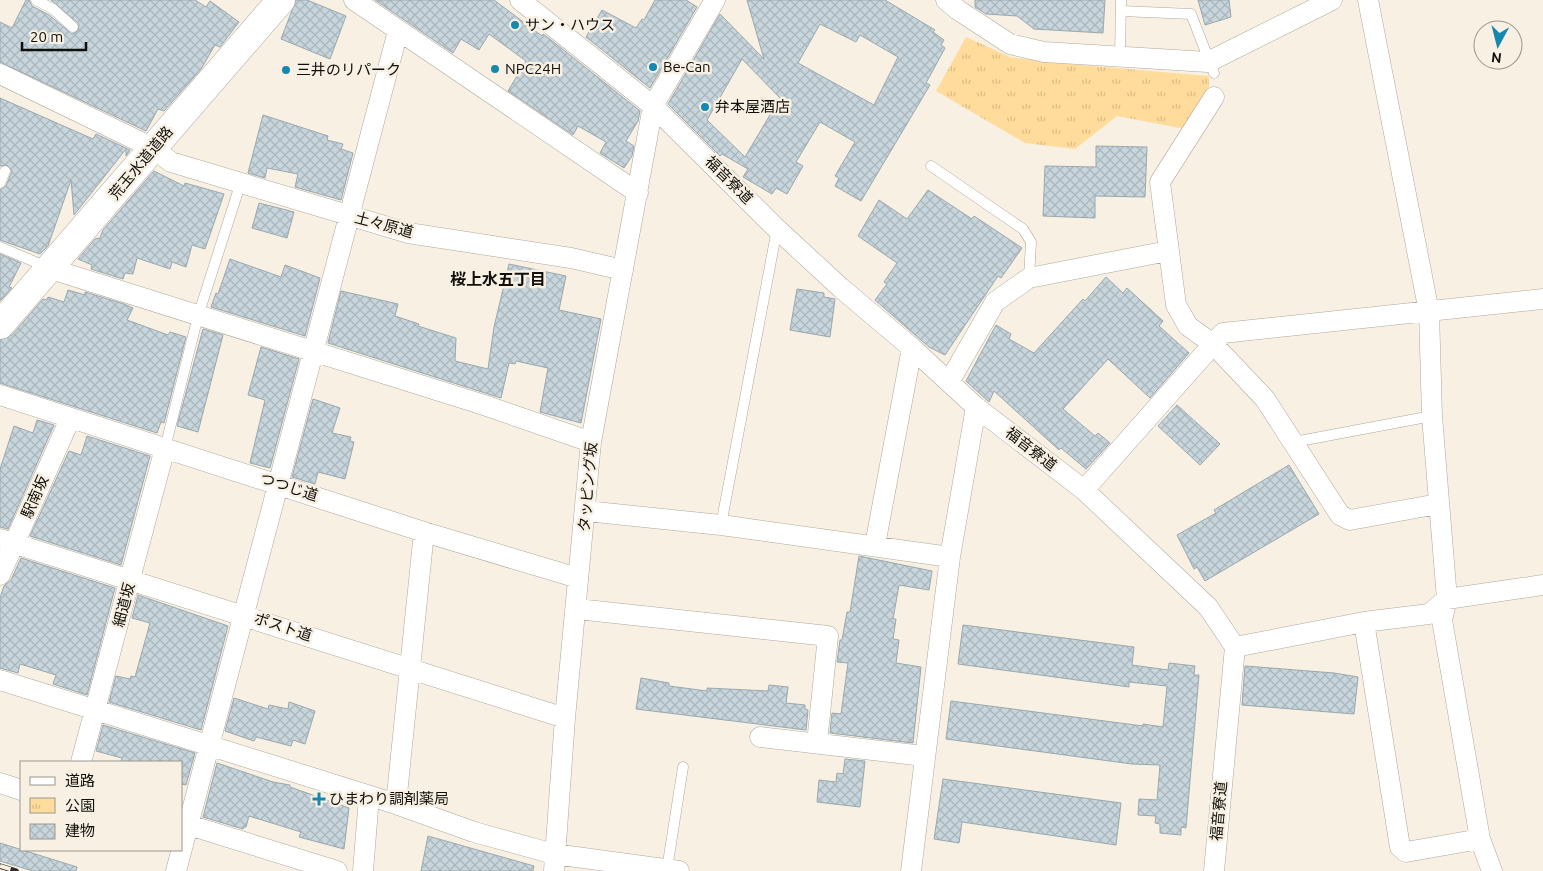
<svg xmlns="http://www.w3.org/2000/svg" width="1543" height="871" font-family="Ubuntu,'Noto Sans JP',sans-serif">
	<style>
		.park { fill: url(#park-tufts) }
		.building { fill: url(#building-cross-hatch); stroke: #9aa8ae; fill-rule: evenodd }
		.lines { fill: none; stroke-linecap: round; stroke-linejoin: round }
		.lane-casing { stroke: #afa89c; stroke-width: 11 }
		.street-casing { stroke: #afa89c; stroke-width: 21 }
		.secondary-casing { stroke: #afa89c; stroke-width: 29 }
		.lane { stroke: #fff; stroke-width: 10 }
		.street { stroke: #fff; stroke-width: 20 }
		.secondary { stroke: #fff; stroke-width: 28 }
		.rail-casing { stroke: #302d28; stroke-width: 5.5 }
		.rail { stroke: #f7f0e3; stroke-width: 4; stroke-dasharray: 11; stroke-linecap: butt }
		.poi-dot { fill: #1687ad; stroke: #f7f0e3; stroke-width: 2 }
		.labels { text-anchor: middle; stroke-width: 5; stroke-linejoin: round; paint-order: stroke }
		.poi-label { font-size: 15px; fill: #110f0b; stroke: #f7f0e3; text-anchor: start }
		.street-label { font-size: 15px; fill: #110f0b; stroke: #f7f0e3 }
		.neighbourhood-label { font-size: 16px; font-weight: bold; fill: #110f0b; stroke: #f7f0e3 }
	</style>
	<defs>
		<pattern id="park-tufts" width="24" height="20" patternUnits="userSpaceOnUse" patternTransform="scale(1.25)"><rect width="24" height="20" fill="#ffdc9b"/><path d="M3 7l-1-3M5 7V3M7 7l1-3M15 17l-1-3M17 17v-4M19 17l1-3" fill="none" stroke="#dabc84"/></pattern>
		<pattern id="building-cross-hatch" width="8" height="8" patternUnits="userSpaceOnUse" patternTransform="scale(1.25)"><rect width="8" height="8" fill="#c7d5dc"/><path d="M0 0l8 8M0 8l8-8" fill="none" stroke="#aab6bb"/></pattern>
	</defs>
	<rect width="100%" height="100%" fill="#f7f0e3"/>
	<path class="park" d="M 966,37 L 1010,57 L 1045,62 L 1209,76 L 1209,90 L 1185,129 L 1117,116 L 1075,149 L 1025,143 L 936,91 Z"/>
	<path class="building" d="M 26,0 L 29,0 L 32,6 L 49,15 L 72,34 L 78,31 L 79,24 L 51,0 L 195,0 L 206,7 L 210,1 L 239,22 L 220,47 L 215,45 L 201,69 L 164,111 L 158,109 L 146,131 L 0,62 L 0,22 L 12,28 Z
		M 296,0 L 307,0 L 346,16 L 330,59 L 281,39 Z
		M 375,0 L 494,0 L 542,36 L 543,34 L 551,40 L 640,111 L 638,121 L 626,141 L 634,146 L 632,156 L 624,168 L 600,153 L 606,142 L 578,126 L 573,135 L 508,91 L 526,61 L 489,34 L 479,50 L 461,39 L 453,53 Z
		M 655,0 L 686,0 L 697,7 L 650,88 L 586,37 L 602,10 L 636,28 L 642,19 L 644,20 Z
		M 747,0 L 885,0 L 935,30 L 933,32 L 944,40 L 941,45 L 945,48 L 926,83 L 930,85 L 861,201 L 835,186 L 839,178 L 835,176 L 855,142 L 820,122 L 796,162 L 803,166 L 787,194 L 776,188 L 772,194 L 743,177 L 748,169 L 722,154 L 720,156 L 668,104 L 720,14 L 764,59 ZM 820,24 L 856,42 L 860,35 L 898,57 L 874,105 L 798,63 ZM 742,59 L 780,98 L 745,157 L 707,120 Z
		M 975,0 L 1105,0 L 1103,33 L 1034,29 L 1017,16 L 986,14 L 975,7 Z
		M 1198,0 L 1229,0 L 1231,17 L 1205,25 Z
		M 0,98 L 93,139 L 96,134 L 130,150 L 126,156 L 126,149 L 74,215 L 71,180 L 48,246 L 40,254 L 0,240 L 0,190 L 6,186 L 12,171 L 7,165 L 0,166 Z
		M 263,115 L 328,136 L 327,140 L 343,144 L 341,149 L 353,153 L 341,200 L 295,187 L 298,174 L 267,168 L 265,178 L 248,173 Z
		M 1096,146 L 1147,147 L 1145,197 L 1095,196 L 1095,218 L 1043,216 L 1045,166 L 1096,167 Z
		M 154,171 L 184,186 L 185,183 L 224,194 L 205,249 L 192,245 L 186,267 L 172,262 L 170,269 L 137,258 L 133,274 L 125,273 L 123,279 L 91,269 L 92,265 L 78,259 L 95,239 L 100,238 L 103,230 Z
		M 928,190 L 972,219 L 974,216 L 1022,248 L 1001,278 L 998,276 L 945,355 L 929,347 L 875,300 L 887,284 L 884,282 L 897,263 L 858,236 L 879,200 L 907,219 Z
		M 259,203 L 294,212 L 287,238 L 252,228 Z
		M 0,254 L 21,263 L 9,287 L 12,288 L 0,301 Z
		M 230,259 L 281,277 L 285,265 L 320,278 L 305,336 L 211,307 L 216,293 L 218,294 Z
		M 509,264 L 566,276 L 559,310 L 601,319 L 581,423 L 540,412 L 548,368 L 516,361 L 515,364 L 509,363 L 501,398 L 328,343 L 341,291 L 398,304 L 395,316 L 419,324 L 418,326 L 456,338 L 455,361 L 488,369 L 494,327 Z
		M 1106,277 L 1123,293 L 1127,288 L 1163,321 L 1159,326 L 1189,353 L 1150,398 L 1108,359 L 1063,409 L 1095,436 L 1098,433 L 1110,443 L 1086,469 L 1061,448 L 1059,450 L 994,391 L 989,402 L 966,381 L 996,325 L 1011,334 L 1009,339 L 1034,353 L 1083,299 L 1085,301 Z
		M 797,289 L 824,293 L 824,297 L 835,299 L 830,337 L 790,330 Z
		M 68,290 L 85,295 L 85,292 L 124,304 L 133,308 L 127,320 L 168,335 L 170,332 L 186,337 L 164,423 L 161,422 L 157,433 L 0,383 L 0,340 L 12,335 L 43,299 L 47,300 L 48,297 L 64,302 Z
		M 203,329 L 223,335 L 198,432 L 177,426 Z
		M 261,347 L 299,359 L 270,468 L 250,463 L 265,400 L 248,395 Z
		M 313,399 L 340,408 L 332,433 L 351,437 L 350,441 L 354,442 L 345,479 L 318,472 L 315,484 L 292,477 Z
		M 1177,405 L 1220,444 L 1200,465 L 1158,426 Z
		M 37,420 L 54,425 L 8,529 L 0,527 L 0,469 L 14,426 L 33,433 Z
		M 87,436 L 150,456 L 121,565 L 30,536 L 69,451 L 81,455 Z
		M 1289,465 L 1319,514 L 1205,581 L 1197,567 L 1194,569 L 1177,535 L 1216,513 L 1214,510 Z
		M 859,556 L 932,571 L 929,590 L 899,585 L 893,619 L 896,619 L 893,639 L 899,640 L 896,663 L 921,667 L 913,743 L 830,733 L 832,713 L 841,714 L 848,663 L 837,662 L 840,640 L 842,640 L 847,612 L 850,612 Z
		M 21,558 L 115,588 L 87,695 L 53,684 L 56,675 L 20,664 L 18,673 L 0,668 L 0,598 L 4,586 L 11,580 Z
		M 138,595 L 228,626 L 201,730 L 109,702 L 116,676 L 130,679 L 131,676 L 135,677 L 150,623 L 132,618 Z
		M 963,625 L 1134,647 L 1132,665 L 1168,670 L 1169,663 L 1195,666 L 1194,675 L 1199,675 L 1186,828 L 1181,827 L 1181,835 L 1160,833 L 1160,824 L 1155,823 L 1156,816 L 1138,815 L 1139,799 L 1157,800 L 1160,765 L 1132,764 L 946,739 L 951,701 L 1143,726 L 1143,724 L 1163,727 L 1167,686 L 1129,682 L 1129,687 L 958,664 Z
		M 1245,666 L 1334,673 L 1358,677 L 1354,714 L 1242,705 Z
		M 641,678 L 669,683 L 669,686 L 707,691 L 707,688 L 768,691 L 769,685 L 788,687 L 786,703 L 805,705 L 805,709 L 808,710 L 806,730 L 636,709 Z
		M 234,698 L 268,709 L 269,705 L 288,709 L 289,702 L 315,711 L 305,744 L 293,740 L 291,746 L 256,737 L 254,741 L 225,731 Z
		M 103,725 L 195,753 L 186,785 L 181,784 L 181,762 L 121,762 L 122,758 L 96,751 Z
		M 845,759 L 865,761 L 860,807 L 817,802 L 819,780 L 836,782 L 837,773 L 843,774 Z
		M 217,763 L 273,782 L 290,785 L 290,787 L 349,808 L 344,849 L 299,837 L 301,832 L 249,816 L 246,827 L 244,827 L 243,829 L 203,817 Z
		M 943,779 L 1121,803 L 1116,845 L 962,822 L 959,843 L 934,839 Z
		M 428,836 L 534,866 L 533,871 L 421,871 Z
		M 0,843 L 77,867 L 76,871 L 33,871 L 0,861 Z"/>
	<g class="lines">
		<defs>
			<path id="lane" d="M 36,0 L 53,9 L 73,27
				M 1121,11 L 1191,14 L 1214,73
				M 1120,57 L 1121,0
				M 931,166 L 1023,229 L 1031,242 L 1029,278
				M 0,183 L 5,171
				M 0,247 L 47,267
				M 1294,442 L 1432,416
				M 165,448 L 198,316 L 241,182
				M 721,525 L 777,229
				M 667,869 L 683,767"/>
			<path id="street" d="M 354,0 L 638,193
				M 520,0 L 653,106 L 777,229 L 841,288 L 912,348 L 976,407 L 1084,490 L 1208,607 L 1235,647 L 1214,871
				M 946,0 L 958,10 L 1010,44 L 1044,52 L 1208,62 L 1332,0
				M 1368,0 L 1429,312 L 1432,416 L 1447,599 L 1442,620 L 1480,839 L 1492,871
				M 0,74 L 153,148 L 171,162 L 408,233 L 571,258 L 623,270
				M 1214,97 L 1160,182 L 1176,305 L 1188,326 L 1213,344 L 1265,399 L 1340,515 L 1350,520 L 1438,504
				M 51,269 L 484,405 L 591,442
				M 949,382 L 995,302 L 1029,278 L 1168,251
				M 0,395 L 424,532 L 578,578
				M 1084,490 L 1223,333 L 1543,299
				M 586,511 L 721,525 L 950,557
				M 0,539 L 565,718
				M 875,545 L 912,348
				M 0,575 L 70,419
				M 577,609 L 828,636 L 817,743
				M 1364,622 L 1400,847 L 1406,852 L 1480,839
				M 1235,647 L 1364,622 L 1429,614 L 1447,599 L 1543,585
				M 0,680 L 396,804 L 474,832 L 554,854 L 679,871
				M 760,737 L 924,756
				M 81,762 L 165,448
				M 0,783 L 21,790
				M 396,804 L 424,532
				M 189,825 L 337,871
				M 176,871 L 398,31
				M 363,871 L 369,797
				M 554,871 L 565,718 L 591,442 L 653,106 L 715,0
				M 911,871 L 950,557 L 976,407"/>
			<path id="secondary" d="M 0,325 L 281,0"/>
		</defs>
		<use href="#lane" class="lane-casing"/>
		<use href="#street" class="street-casing"/>
		<use href="#secondary" class="secondary-casing"/>
		<use href="#lane" class="lane"/>
		<use href="#street" class="street"/>
		<use href="#secondary" class="secondary"/>
		<defs>
			<path id="rail" d="M 0,866 L 16,871"/>
		</defs>
		<use href="#rail" class="rail-casing"/>
		<use href="#rail" class="rail"/>
	</g>
	<g class="poi-dot">
		<circle cx="515" cy="25" r="5"/>
		<circle cx="653" cy="67" r="5"/>
		<circle cx="495" cy="69" r="5"/>
		<circle cx="286" cy="70" r="5"/>
		<circle cx="705" cy="107" r="5"/>
		<path d="M316.5 791.5h5v5h5v5h-5v5h-5v-5h-5v-5h5z"/>
	</g>
	<g class="labels">
		<g class="poi-label">
			<text x="525" y="30">サン・ハウス</text>
			<text x="663" y="72">Be-Can</text>
			<text x="505" y="74">NPC24H</text>
			<text x="296" y="75">三井のリパーク</text>
			<text x="715" y="112">弁本屋酒店</text>
			<text x="329" y="804">ひまわり調剤薬局</text>
		</g>
		<g class="street-label">
			<text transform="translate(141 163) rotate(-50)" y="5">荒玉水道道路</text>
			<text transform="translate(729 180) rotate(45)" y="5">福音寮道</text>
			<text transform="translate(384 225) rotate(15)" y="5">土々原道</text>
			<text transform="translate(1031 449) rotate(38)" y="5">福音寮道</text>
			<text transform="translate(289 487) rotate(18)" y="5">つつじ道</text>
			<text transform="translate(588 487) rotate(-85)" y="5">タッピング坂</text>
			<text transform="translate(35 497) rotate(-66)" y="5">駅南坂</text>
			<text transform="translate(124 605) rotate(-75)" y="5">細道坂</text>
			<text transform="translate(283 627) rotate(18)" y="5">ポスト道</text>
			<text transform="translate(1219 811) rotate(-85)" y="5">福音寮道</text>
		</g>
		<g class="neighbourhood-label">
			<text x="498" y="285">桜上水五丁目</text>
		</g>
	</g>
	<rect x="20" y="761" width="162" height="90" fill="#f7f0e3" stroke="#9b968d"/>
	<rect x="30" y="777" width="25" height="8" fill="#ffffff" stroke="#9b968d"/>
	<text x="65" y="786" font-size="15" fill="#110f0b">道路</text>
	<rect x="30" y="798" width="25" height="15" fill="url(#park-tufts)" stroke="#9b968d"/>
	<text x="65" y="811" font-size="15" fill="#110f0b">公園</text>
	<rect x="30" y="824" width="25" height="15" fill="url(#building-cross-hatch)" stroke="#9b968d"/>
	<text x="65" y="836" font-size="15" fill="#110f0b">建物</text>
	<g transform="translate(1498 45) rotate(187)"><circle r="24" fill="#f7f0e3" stroke="#9b968d"/>
	<path d="M0-4L9 19L0 12L-9 19Z" fill="#1687ad"/>
	<text y="-8" font-size="14" font-weight="bold" text-anchor="middle" fill="#110f0b">N</text>
	</g>
	<path d="M22 42v8h64v-8" fill="none" stroke="#110f0b" stroke-width="2.5"/>
	<text x="30" y="42" font-size="15" fill="#110f0b" stroke="#f7f0e3" stroke-width="4" paint-order="stroke">20 m</text>
</svg>
